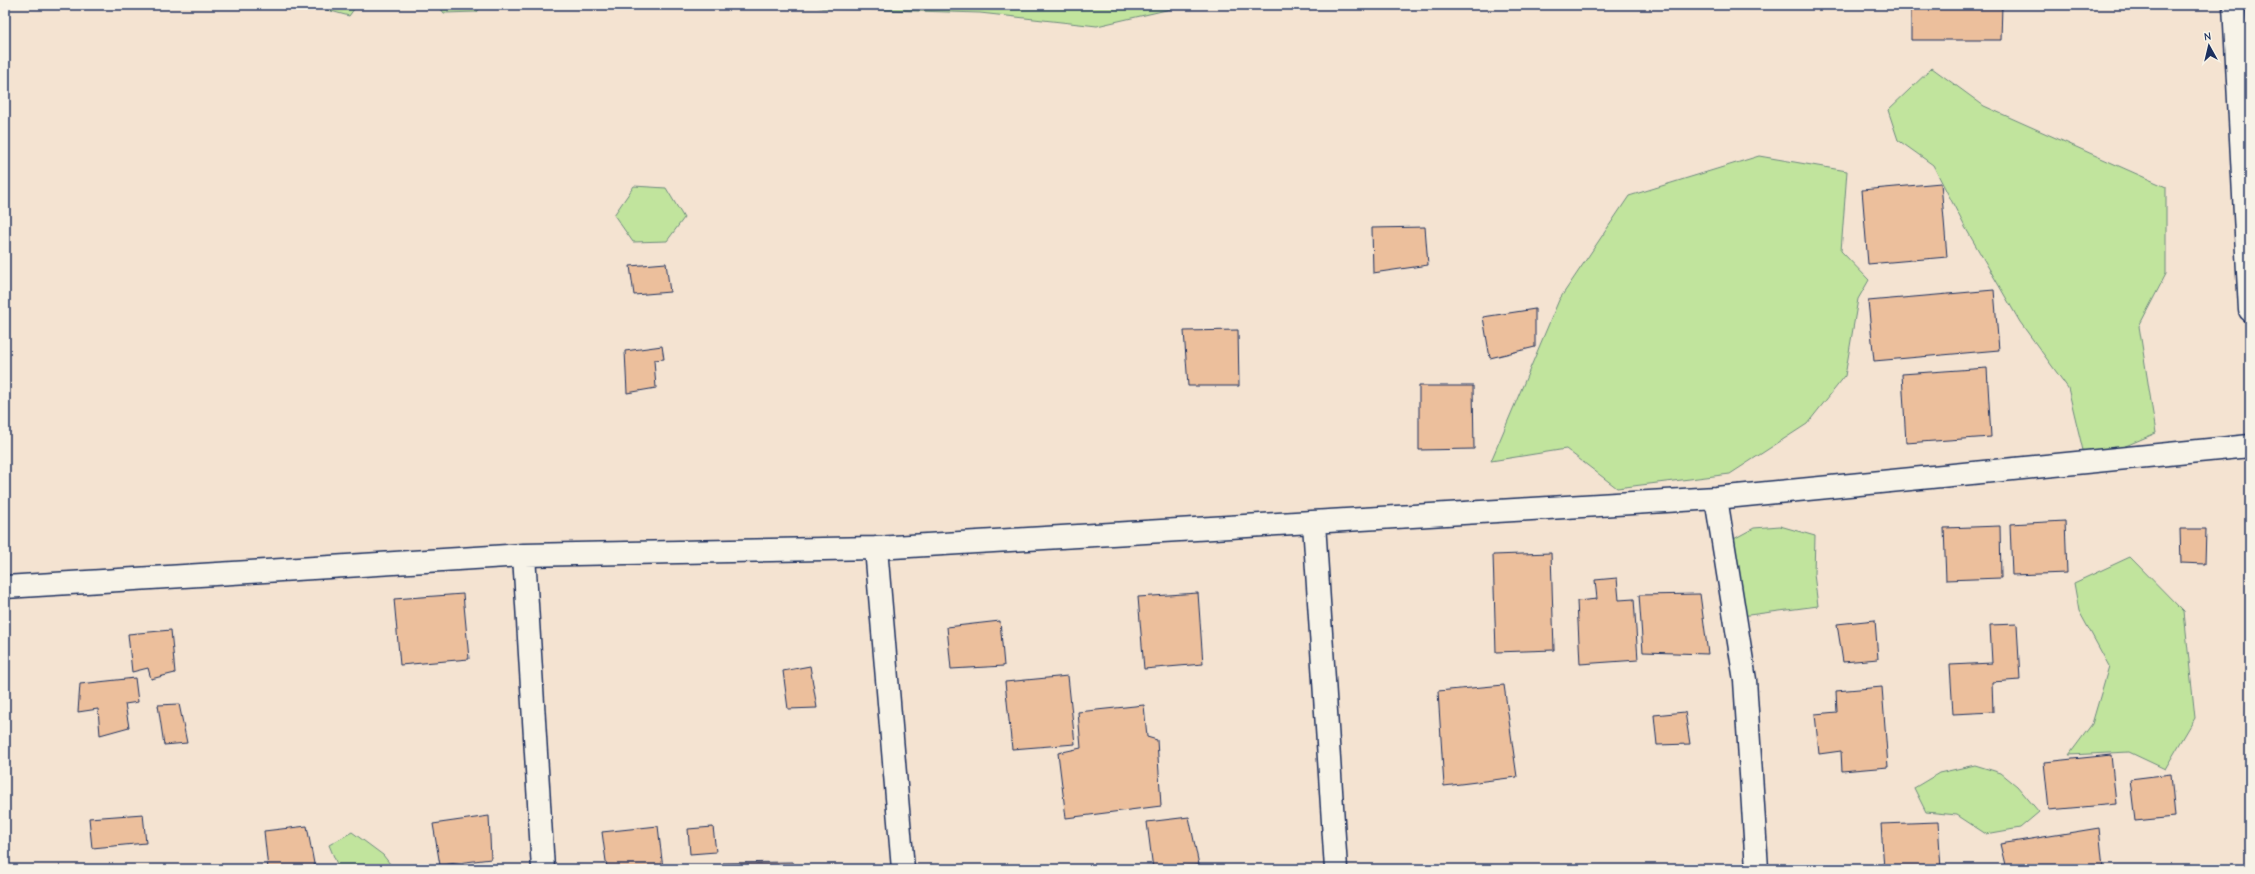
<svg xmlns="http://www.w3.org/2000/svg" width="2255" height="874" font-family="'Comic Neue',sans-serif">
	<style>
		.green { fill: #c1e49d; stroke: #6e8a7e }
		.building { fill: #ecbf9c; stroke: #1b2f5e }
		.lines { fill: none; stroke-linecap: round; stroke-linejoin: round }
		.street-casing { stroke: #1b2f5e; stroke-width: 25 }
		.secondary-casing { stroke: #1b2f5e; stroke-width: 25 }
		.street { stroke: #f7f3e8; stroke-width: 22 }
		.secondary { stroke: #f7f3e8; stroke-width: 22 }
	</style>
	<rect width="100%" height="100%" fill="#f4e3d1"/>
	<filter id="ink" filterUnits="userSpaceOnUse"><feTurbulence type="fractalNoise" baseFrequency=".025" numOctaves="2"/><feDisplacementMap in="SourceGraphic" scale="8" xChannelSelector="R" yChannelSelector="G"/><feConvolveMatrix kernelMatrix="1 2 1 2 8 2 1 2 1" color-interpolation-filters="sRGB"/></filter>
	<g filter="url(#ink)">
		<path class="green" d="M 309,5 L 357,5 L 349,16 Z
			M 438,5 L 482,5 L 477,12 L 444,13 Z
			M 812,5 L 1174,5 L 1175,8 L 1097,26 L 980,13 L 822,8 Z
			M 1932,68 L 1984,106 L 2166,187 L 2166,274 L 2139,326 L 2156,433 L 2086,463 L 2068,388 L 2020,322 L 1965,227 L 1933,165 L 1898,140 L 1888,110 Z
			M 1759,156 L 1847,171 L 1841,251 L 1869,280 L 1858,299 L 1845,376 L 1807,424 L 1730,474 L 1617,488 L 1566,449 L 1491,461 L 1559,300 L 1629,196 Z
			M 634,186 L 666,188 L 684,218 L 667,241 L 633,242 L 614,215 Z
			M 1780,526 L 1815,536 L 1814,574 L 1818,606 L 1741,616 L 1730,541 L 1754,528 Z
			M 2130,557 L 2184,612 L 2195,718 L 2165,769 L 2129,752 L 2069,755 L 2092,724 L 2109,666 L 2079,611 L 2074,583 Z
			M 1975,765 L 2001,773 L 2017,786 L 2039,812 L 2020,828 L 1986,834 L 1957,815 L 1926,812 L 1914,788 L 1939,773 Z
			M 352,832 L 383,855 L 394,869 L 339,869 L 329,845 Z"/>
		<path class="building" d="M 1911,5 L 2002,5 L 2001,40 L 1911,40 Z
			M 1941,183 L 1947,257 L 1868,264 L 1862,190 Z
			M 1425,227 L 1428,265 L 1373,273 L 1372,228 Z
			M 666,263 L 670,292 L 634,295 L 630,266 Z
			M 1994,290 L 1999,350 L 1874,361 L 1868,301 Z
			M 1535,309 L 1535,347 L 1490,358 L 1483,317 Z
			M 1238,330 L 1239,386 L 1188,386 L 1184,331 Z
			M 662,346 L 664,359 L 654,360 L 656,388 L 627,393 L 625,351 Z
			M 1987,368 L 1991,437 L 1906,443 L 1902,374 Z
			M 1419,386 L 1473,386 L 1474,449 L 1419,450 Z
			M 2065,521 L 2067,573 L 2012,575 L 2010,524 Z
			M 2000,526 L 2001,578 L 1946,580 L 1944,528 Z
			M 2180,529 L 2206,529 L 2205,564 L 2181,563 Z
			M 1551,553 L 1554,650 L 1496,652 L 1493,555 Z
			M 1617,578 L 1619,600 L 1634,599 L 1638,660 L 1580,664 L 1577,601 L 1597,599 L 1595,580 Z
			M 1198,593 L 1203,664 L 1144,669 L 1138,597 Z
			M 463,594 L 469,659 L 400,665 L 394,599 Z
			M 1700,594 L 1708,654 L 1643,652 L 1639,595 Z
			M 1875,620 L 1878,659 L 1843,662 L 1837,624 Z
			M 1000,621 L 1004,666 L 951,669 L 947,627 Z
			M 2017,624 L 2020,680 L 1992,682 L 1993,712 L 1953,714 L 1950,665 L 1992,663 L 1990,625 Z
			M 171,630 L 175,673 L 151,679 L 148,668 L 132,672 L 128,634 Z
			M 810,666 L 817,708 L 788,709 L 783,671 Z
			M 1068,676 L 1075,744 L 1012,749 L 1005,682 Z
			M 135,678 L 138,702 L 125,704 L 129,727 L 100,735 L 98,709 L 78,712 L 80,684 Z
			M 1504,685 L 1517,777 L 1444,786 L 1438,691 Z
			M 1882,687 L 1888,767 L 1842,771 L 1841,751 L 1819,754 L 1815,714 L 1837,712 L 1836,691 Z
			M 179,704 L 187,743 L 164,745 L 158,705 Z
			M 1144,705 L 1147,737 L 1157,740 L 1161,806 L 1066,818 L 1058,753 L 1081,748 L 1078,712 Z
			M 1685,712 L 1690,744 L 1657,745 L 1654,715 Z
			M 2111,755 L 2116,804 L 2049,810 L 2044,762 Z
			M 2171,774 L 2175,817 L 2135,821 L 2130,779 Z
			M 143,814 L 146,843 L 92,848 L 89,818 Z
			M 489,816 L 491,859 L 440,865 L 433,824 Z
			M 1189,817 L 1199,865 L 1153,869 L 1147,822 Z
			M 1938,822 L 1941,869 L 1884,869 L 1881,824 Z
			M 307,826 L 315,869 L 268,869 L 264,831 Z
			M 658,826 L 663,869 L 607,869 L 602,832 Z
			M 713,827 L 716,852 L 690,854 L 688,829 Z
			M 2099,828 L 2103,868 L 2006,869 L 2000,844 Z
			M 793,862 L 794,869 L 723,869 L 723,863 Z"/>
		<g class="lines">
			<defs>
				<path id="street" d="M 1716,498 L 1745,680 L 1757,869
					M 1314,523 L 1336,869
					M 876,548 L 903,869
					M 524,555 L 543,869
					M 5,587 L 524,555 L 876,548 L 1716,498 L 2250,446"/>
				<path id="secondary" d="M 2234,5 L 2250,310"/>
			</defs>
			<use href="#street" class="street-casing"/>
			<use href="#secondary" class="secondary-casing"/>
			<use href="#street" class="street"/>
			<use href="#secondary" class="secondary"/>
		</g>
	</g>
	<rect width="2255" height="874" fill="none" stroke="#f7f3e8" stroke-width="20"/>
	<rect x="10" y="10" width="2235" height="854" fill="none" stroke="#1b2f5e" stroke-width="1.5" filter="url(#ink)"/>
	<g transform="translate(2209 46) rotate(352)" stroke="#f7f3e8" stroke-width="3" paint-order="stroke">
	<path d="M0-3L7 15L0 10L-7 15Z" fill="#1b2f5e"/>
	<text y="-6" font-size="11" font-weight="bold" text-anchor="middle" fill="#1b2f5e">N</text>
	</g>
</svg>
